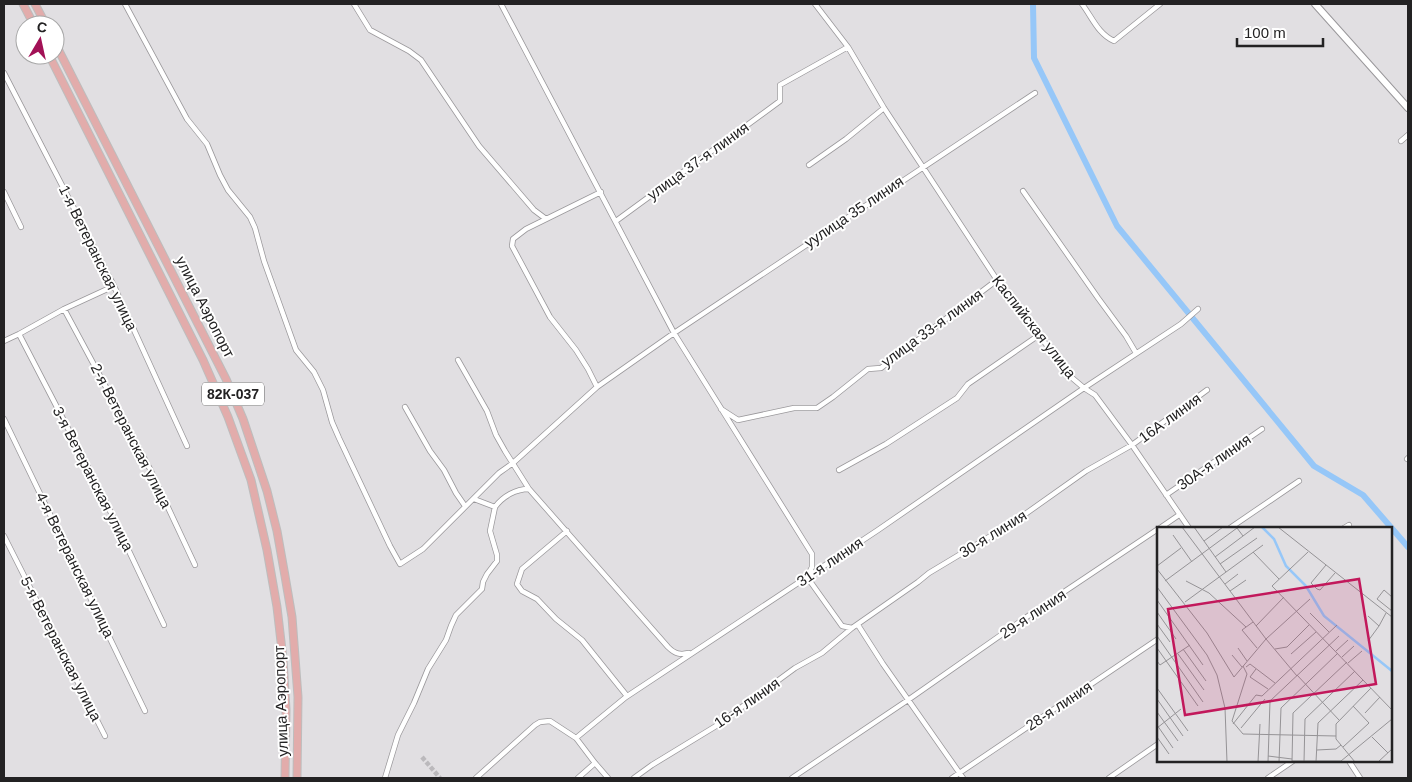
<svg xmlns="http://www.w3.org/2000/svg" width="1412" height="782" font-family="Arial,sans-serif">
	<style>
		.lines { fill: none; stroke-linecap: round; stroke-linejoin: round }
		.canal { stroke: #96c7f8; stroke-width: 6 }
		.minor-tunnel { stroke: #bbb9bc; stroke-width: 4.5; stroke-dasharray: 4.5 2; stroke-linecap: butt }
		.minor-casing { stroke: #9a989b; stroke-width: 6 }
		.secondary-casing { stroke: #9a989b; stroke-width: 8 }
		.primary-casing { stroke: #bdbdbd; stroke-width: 9 }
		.minor { stroke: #fff; stroke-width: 4.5 }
		.secondary { stroke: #fff; stroke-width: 6 }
		.primary { stroke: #e2acab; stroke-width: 7 }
		.labels { text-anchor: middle; stroke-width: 4; stroke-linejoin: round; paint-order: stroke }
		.shield { fill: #fff; stroke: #656465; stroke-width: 1 }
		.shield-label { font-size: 14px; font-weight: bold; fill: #232223 }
		.street-label { font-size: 15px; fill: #232223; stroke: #fff }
		.inset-river { fill: none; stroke: #96c7f8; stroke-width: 2.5 }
		.inset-road { fill: none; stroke: #959396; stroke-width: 1 }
		.view { fill: #c2185b; fill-opacity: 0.15; stroke: #c2185b; stroke-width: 2.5 }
		.inset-edge { fill: none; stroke: #232223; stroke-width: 2.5 }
	</style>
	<rect width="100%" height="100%" fill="#e1dfe2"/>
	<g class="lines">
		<path class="canal" d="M 1033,4 L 1034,58 L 1117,226 L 1314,466 L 1363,495 L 1408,547"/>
		<path class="minor-tunnel" d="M 422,757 L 440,778"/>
		<defs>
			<path id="minor" d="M 125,4 L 187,119 L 207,144 L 220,175 L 228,190 L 250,217 L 255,228 L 264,261 L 296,350 L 314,372 L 323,390 L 332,422 L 339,438 L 390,546 L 400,564 L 423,549 L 499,473 L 513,463 L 597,387 L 674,333 L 812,554 L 812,567 L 807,577 L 842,626 L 852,628
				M 354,4 L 370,30 L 409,51 L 421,60 L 479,146 L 534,210 L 546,219
				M 501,4 C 559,113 616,223 674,333 L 1035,93
				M 815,4 L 848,47 L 884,108 L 997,280 L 1071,377 L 1084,388 L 1095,395 L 1132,445 L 1189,528
				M 1082,4 C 1092,17 1098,34 1114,41 L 1160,4
				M 4,73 L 114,286 L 187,446
				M 1401,141 L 1408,135
				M 809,165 L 846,139 L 884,108
				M 1023,191 L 1098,298 L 1126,336 L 1136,353
				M 4,192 L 21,227
				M 616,221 L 780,101 L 780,85 L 848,47
				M 64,309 L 150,469 L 195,565
				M 19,334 L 102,494 L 164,625
				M 4,341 L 19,334 L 64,309 L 114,286
				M 458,360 L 487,411 L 496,435 L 505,451 L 529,489
				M 597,387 L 588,369 L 576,350 L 550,317 L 512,246 L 513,239 L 526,229 L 601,192
				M 405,407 L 430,451 L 444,470 L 456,493 L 465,506
				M 721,409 L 738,420 L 794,408 L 817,408 L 833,397 L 868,369 L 881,368 L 997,280
				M 4,419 L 145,711
				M 1407,459 L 1408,458
				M 839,470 L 886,444 L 957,398 L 968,384 L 1039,335
				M 1166,495 L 1262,429
				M 495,507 C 503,496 516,489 529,489 L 668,647 C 675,654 680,655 689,653
				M 1160,528 L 1179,515
				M 1230,528 L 1299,481
				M 1344,528 L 1349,525
				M 567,531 L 522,569 L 517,584 L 522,591 L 537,599 L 556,619 L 582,640 L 627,696
				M 4,536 L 105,736
				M 858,625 L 883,664 L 963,778
				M 576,738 L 626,697 L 878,530 L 1084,388 L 1181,324 L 1198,309
				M 1349,761 L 1360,778
				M 385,778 L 398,735 L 414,703 L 428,669 L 446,640 L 451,626 L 456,615 L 482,589 L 483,582 L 487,574 L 497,561 L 497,555 L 490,531 L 495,507 L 474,499
				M 476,778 L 535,725 L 540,722 L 550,721 L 576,738 L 595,763 L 608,778
				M 578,778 L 595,763
				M 634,778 L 652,765 L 716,726 L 795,668 L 822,653 L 852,628 L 918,582 L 929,573 L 1014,522 L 1086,471 L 1132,445 L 1207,390
				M 792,778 L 908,700 L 1031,614 L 1158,529
				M 952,778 L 1158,639
				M 1109,778 L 1158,744
				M 1268,778 L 1293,761"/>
			<path id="secondary" d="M 1315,4 L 1408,108"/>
			<path id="primary" d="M 23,4 L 34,25
				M 35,4 L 46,25
				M 55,43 L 226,379 L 243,419 L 267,491 L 277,531 L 285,576 L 292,617 L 298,697 L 297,778
				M 49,55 L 203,360 L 228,417 L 251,480 L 267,550 L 277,607 L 283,659 L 286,710 L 285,778"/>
		</defs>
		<use href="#minor" class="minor-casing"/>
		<use href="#secondary" class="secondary-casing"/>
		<use href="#primary" class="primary-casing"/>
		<use href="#minor" class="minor"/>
		<use href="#secondary" class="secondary"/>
		<use href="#primary" class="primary"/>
	</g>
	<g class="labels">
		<rect class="shield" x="202" y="382.5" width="62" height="23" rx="4"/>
		<g class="shield-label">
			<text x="233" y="399">82К-037</text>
		</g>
		<g class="street-label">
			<text transform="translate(698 161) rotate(-36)" y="5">улица 37-я линия</text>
			<text transform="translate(854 212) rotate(-34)" y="5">уулица 35 линия</text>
			<text transform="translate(98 258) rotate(64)" y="5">1-я Ветеранская улица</text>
			<text transform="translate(205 307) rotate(63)" y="5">улица Аэропорт</text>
			<text transform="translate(1034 327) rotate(52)" y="5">Каспийская улица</text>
			<text transform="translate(932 328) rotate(-36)" y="5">улица 33-я линия</text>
			<text transform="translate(1170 418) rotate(-36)" y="5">16А линия</text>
			<text transform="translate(131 436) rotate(63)" y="5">2-я Ветеранская улица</text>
			<text transform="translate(1214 462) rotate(-35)" y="5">30А-я линия</text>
			<text transform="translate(93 479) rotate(63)" y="5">3-я Ветеранская улица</text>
			<text transform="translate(993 534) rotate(-32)" y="5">30-я линия</text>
			<text transform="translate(830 562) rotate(-34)" y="5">31-я линия</text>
			<text transform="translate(75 565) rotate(64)" y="5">4-я Ветеранская улица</text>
			<text transform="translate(1033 614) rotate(-34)" y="5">29-я линия</text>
			<text transform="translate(61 649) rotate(63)" y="5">5-я Ветеранская улица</text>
			<text transform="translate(281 701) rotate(-92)" y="5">улица Аэропорт</text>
			<text transform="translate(747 703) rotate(-35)" y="5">16-я линия</text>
			<text transform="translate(1059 706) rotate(-34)" y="5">28-я линия</text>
		</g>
	</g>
	<g transform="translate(1157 527)">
		<rect width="235" height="235" fill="#e1dfe2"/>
		<path class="inset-river" d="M 105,0 L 117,12 L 129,39 L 149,59 L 167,89 L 235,144"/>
		<path class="inset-road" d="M 25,0 L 109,112 L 153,72M 37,0 L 69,45M 121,0 L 235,90M 16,8 L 35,35M 47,14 L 66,0M 96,25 L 122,52M 151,25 L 115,59 L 235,183M 58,30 L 98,0M 63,37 L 100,11M 169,38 L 154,56 L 160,62 L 163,63 L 178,46M 0,39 L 24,21M 0,42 L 50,106 L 77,150 L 109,112 L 140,149M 8,54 L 80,1 L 86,9M 29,54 L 52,66 L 89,100M 68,57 L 81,47M 0,60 L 50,128 L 60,148 L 68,181 L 70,235M 73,64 L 89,53M 235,70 L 227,63 L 220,72 L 235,84M 0,73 L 46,138M 28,75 L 106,18M 0,85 L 19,112M 153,86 L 172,105M 211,89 L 222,99 L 229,86M 96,95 L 85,103 L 100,121M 0,97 L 13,115M 99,99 L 127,70M 0,109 L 46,175M 211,114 L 222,99M 0,121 L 41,179M 81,121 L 90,134M 26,122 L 49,154M 118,122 L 130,120 L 152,98M 179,124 L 191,113M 21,127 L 47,163M 134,127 L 159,105M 75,128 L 85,140M 185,130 L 197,119M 0,134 L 3,138 L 33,118M 191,136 L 205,124M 86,139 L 90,147 L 75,194 L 86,207 L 179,209M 89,140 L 93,137 L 118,156M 99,142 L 93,150 L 111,162M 140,148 L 182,193M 0,161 L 31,204M 105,169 L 180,98M 0,172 L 26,209M 113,174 L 182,109M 0,185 L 21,214M 208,186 L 223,170M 76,197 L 99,168 L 105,169M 0,198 L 16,221M 0,201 L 24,182M 84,201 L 108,172M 0,210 L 12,227M 215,210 L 231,226M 186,220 L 212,196 L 196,179M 160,223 L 179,222 L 184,218M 111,229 L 135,232M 135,234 L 184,234 L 235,192M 101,235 L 103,197M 111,235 L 113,174M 122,235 L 124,181 L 181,126M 135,235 L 136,186 L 190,135M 147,235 L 148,192 L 198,144M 159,235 L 161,196 L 206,153M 198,235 L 179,212 L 179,197 L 214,161M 221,235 L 235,222"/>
		<path class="view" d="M 202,52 L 219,157 L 28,188 L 11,82 Z"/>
		<rect width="235" height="235" class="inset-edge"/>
	</g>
	<rect width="1412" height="782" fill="none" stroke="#232223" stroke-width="10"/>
	<g transform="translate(40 40) rotate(9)"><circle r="24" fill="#ffffff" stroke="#a7a7a7"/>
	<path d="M0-4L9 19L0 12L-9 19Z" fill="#a21156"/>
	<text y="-8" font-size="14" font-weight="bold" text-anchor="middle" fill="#232223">С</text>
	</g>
	<path d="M1237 38v8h86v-8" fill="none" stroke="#232223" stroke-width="2.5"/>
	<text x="1244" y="38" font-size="15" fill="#232223" stroke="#ffffff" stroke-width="4" paint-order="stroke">100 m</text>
</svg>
